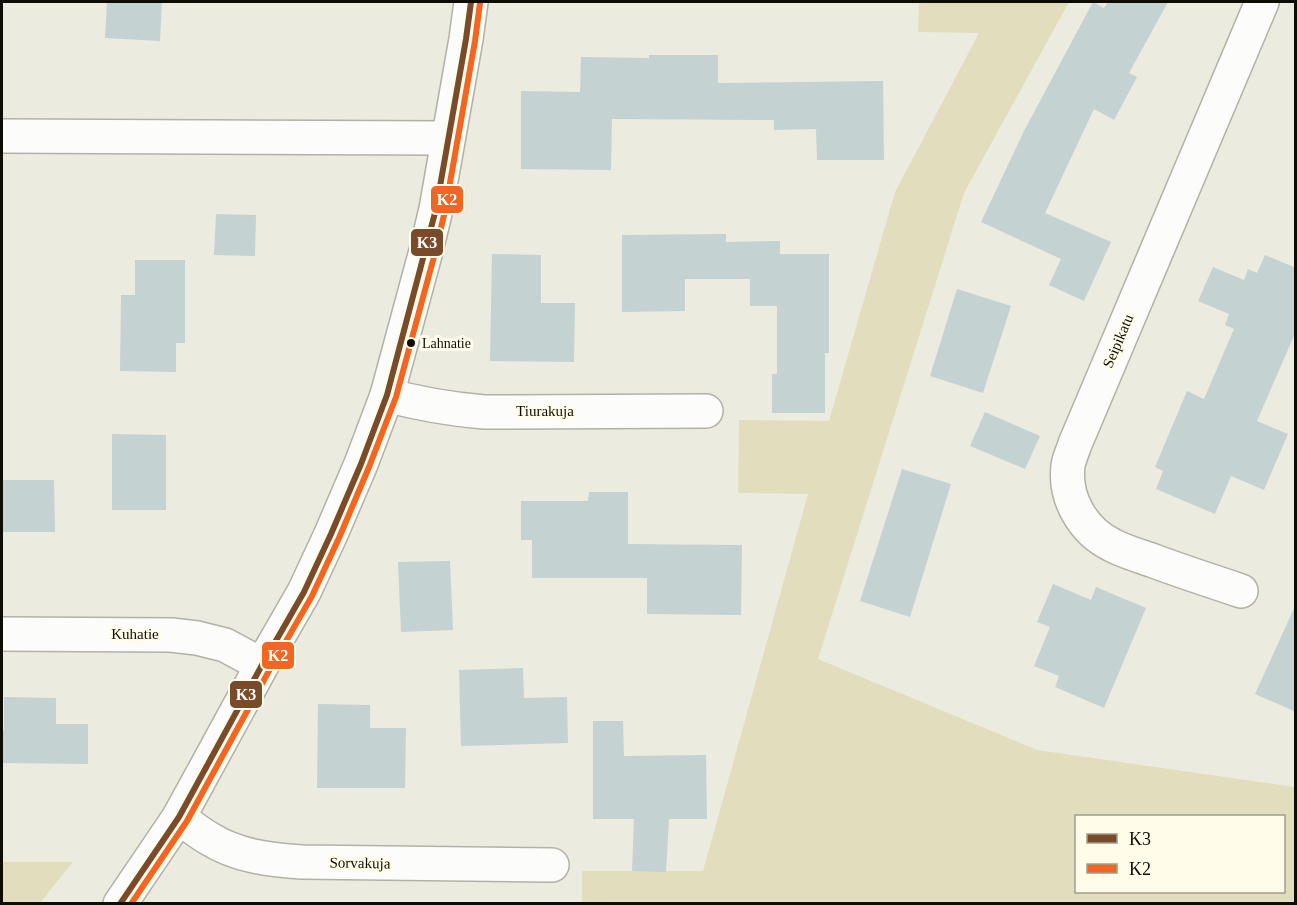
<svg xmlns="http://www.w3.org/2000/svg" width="1297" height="905" font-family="Georgia,serif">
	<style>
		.green { fill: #e2debd; fill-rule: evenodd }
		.building { fill: #c4d2d2 }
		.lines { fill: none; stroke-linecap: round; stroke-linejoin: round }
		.minor-casing { stroke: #b2b1a7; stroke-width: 36 }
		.tertiary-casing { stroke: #b2b1a7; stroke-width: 36 }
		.minor { stroke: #fcfcfa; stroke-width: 33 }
		.tertiary { stroke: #fcfcfa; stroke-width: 33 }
		.bus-1-casing { stroke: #fffdea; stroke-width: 10 }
		.bus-2-casing { stroke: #fffdea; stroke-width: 10 }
		.bus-1 { stroke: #7a4b2a; stroke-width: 6 }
		.bus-2 { stroke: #f26522; stroke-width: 6 }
		.bus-dot { fill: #0d0d06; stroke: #fffdea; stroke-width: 2 }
		.labels { text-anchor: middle; stroke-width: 6; stroke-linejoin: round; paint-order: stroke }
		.bus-label { font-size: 14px; fill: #0d0d06; stroke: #fffdea; text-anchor: start }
		.street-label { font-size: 15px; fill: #0d0d06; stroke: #fffdea }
		.line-badge { stroke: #fffdea; stroke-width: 2 }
		.badge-label { font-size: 16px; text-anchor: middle; font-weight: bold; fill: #fff }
	</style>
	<rect width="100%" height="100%" fill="#ecebdf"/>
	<path class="green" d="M 919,2 L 1069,2 L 964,193 L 818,659 L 1037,750 L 1295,787 L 1295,903 L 582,904 L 582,871 L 703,871 L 808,494 L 738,493 L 739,420 L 829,421 L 895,192 L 979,33 L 918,32 ZM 1076,816 L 1284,816 L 1284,892 L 1076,892 Z
		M 2,862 L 73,862 L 39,904 L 2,903 Z"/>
	<path class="building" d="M 107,2 L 162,2 L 160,41 L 105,38 Z
		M 1093,2 L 1104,8 L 1108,2 L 1168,2 L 1129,73 L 1137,77 L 1114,120 L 1094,109 L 1045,213 L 1111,242 L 1084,301 L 1049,285 L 1061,259 L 981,222 L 1024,131 Z
		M 649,55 L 718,55 L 718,83 L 883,81 L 884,160 L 817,160 L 816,129 L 774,130 L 774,120 L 612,119 L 611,170 L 521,169 L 521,91 L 580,92 L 581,57 L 649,58 Z
		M 216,214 L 256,215 L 255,256 L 214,255 Z
		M 726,234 L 726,242 L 780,241 L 780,254 L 829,254 L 829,353 L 825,353 L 825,413 L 772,413 L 772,374 L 777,374 L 777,306 L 750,306 L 750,279 L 685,279 L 685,311 L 622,312 L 622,235 Z
		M 492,254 L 541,255 L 541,303 L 575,303 L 574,362 L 490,361 Z
		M 1265,255 L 1296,268 L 1296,331 L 1257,421 L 1288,434 L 1264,490 L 1231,476 L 1215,514 L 1156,489 L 1163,471 L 1155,467 L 1187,391 L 1204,399 L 1234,329 L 1225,325 L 1229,314 L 1198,301 L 1213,267 L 1244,280 L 1248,269 L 1257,273 Z
		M 135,260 L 185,260 L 185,343 L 176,343 L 176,372 L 120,371 L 121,295 L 135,295 Z
		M 957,289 L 1011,306 L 983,393 L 930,376 Z
		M 985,412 L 1040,436 L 1025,469 L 970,446 Z
		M 112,434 L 166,435 L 166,510 L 112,510 Z
		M 902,469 L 951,484 L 910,617 L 860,601 Z
		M 2,480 L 54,480 L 55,532 L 2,532 Z
		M 589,492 L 628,492 L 628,544 L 742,545 L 741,615 L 647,614 L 647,578 L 532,578 L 532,540 L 521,540 L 521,501 L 588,501 Z
		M 450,561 L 453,630 L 401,632 L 398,562 Z
		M 1053,584 L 1091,600 L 1096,587 L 1146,608 L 1104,708 L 1055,687 L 1059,676 L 1034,666 L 1050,627 L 1037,622 Z
		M 1296,604 L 1296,712 L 1255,694 Z
		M 523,668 L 524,698 L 567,697 L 568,743 L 461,746 L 459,670 Z
		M 4,697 L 56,698 L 56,724 L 88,724 L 88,764 L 2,763 L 2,730 L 4,730 Z
		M 318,704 L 370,705 L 370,728 L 406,728 L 405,788 L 317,788 Z
		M 593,721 L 623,721 L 624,756 L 706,755 L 707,819 L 669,819 L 666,872 L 632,871 L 634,819 L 593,819 Z"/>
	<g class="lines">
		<defs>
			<path id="minor" d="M 2,136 L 448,138
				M 387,395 C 419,404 450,409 484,412 L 706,411
				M 1241,591 C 1212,581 1183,572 1154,561 C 1140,556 1125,552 1112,545 C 1083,531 1064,498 1068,466 C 1069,458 1073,451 1075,444 L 1262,2
				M 2,634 L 171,635 L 197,638 L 225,645 L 262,665
				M 179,817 C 189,825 199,833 210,839 C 237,856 270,860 302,862 L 552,865"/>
			<path id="tertiary" d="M 120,904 L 179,817 L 262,665 L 304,592 L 331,534 L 361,464 L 387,395 L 426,251 L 436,209 L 466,39 L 471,2"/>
		</defs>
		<use href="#minor" class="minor-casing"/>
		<use href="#tertiary" class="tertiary-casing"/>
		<use href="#minor" class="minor"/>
		<use href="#tertiary" class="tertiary"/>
		<defs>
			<path id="bus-1" d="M 120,904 L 179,817 L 262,665 L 304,592 L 331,534 L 361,464 L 387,395 L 436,209 L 466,39 L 471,2"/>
			<path id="bus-2" d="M 131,904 L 187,821 L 270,669 L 312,596 L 339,538 L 369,467 L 396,397 L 435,253 L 445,211 L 475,41 L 480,3"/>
		</defs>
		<use href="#bus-1" class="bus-1-casing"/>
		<use href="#bus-2" class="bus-2-casing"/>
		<use href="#bus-1" class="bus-1"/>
		<use href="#bus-2" class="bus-2"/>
	</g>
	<circle class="bus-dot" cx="411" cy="343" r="5"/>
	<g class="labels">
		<g class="bus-label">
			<text x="422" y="348">Lahnatie</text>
		</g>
		<g class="street-label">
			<text transform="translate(1118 341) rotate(-67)" y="5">Seipikatu</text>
			<text x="545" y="416">Tiurakuja</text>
			<text x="135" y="639">Kuhatie</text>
			<text transform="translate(360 863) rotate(1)" y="5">Sorvakuja</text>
		</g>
	</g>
	<g class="line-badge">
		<rect x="430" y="185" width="34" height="29" rx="6" fill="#f26522"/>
		<rect x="410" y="228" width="34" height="29" rx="6" fill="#7a4b2a"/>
		<rect x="261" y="641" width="34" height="29" rx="6" fill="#f26522"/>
		<rect x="229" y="680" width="34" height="29" rx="6" fill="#7a4b2a"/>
	</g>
	<g class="badge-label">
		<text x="447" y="205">K2</text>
		<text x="427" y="248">K3</text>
		<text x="278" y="661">K2</text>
		<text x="246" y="700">K3</text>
	</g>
	<rect width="1297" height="905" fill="none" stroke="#0d0d06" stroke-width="6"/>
	<rect x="1075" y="815" width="210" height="78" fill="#fffdea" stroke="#9e9d8f" stroke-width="1.5"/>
	<rect x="1087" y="834" width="30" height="9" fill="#7a4b2a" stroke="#9e9d8f" stroke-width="1.5"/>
	<text x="1129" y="845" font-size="18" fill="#0d0d06">K3</text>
	<rect x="1087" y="864" width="30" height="9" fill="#f26522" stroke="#9e9d8f" stroke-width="1.5"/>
	<text x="1129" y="875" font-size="18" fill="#0d0d06">K2</text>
</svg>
